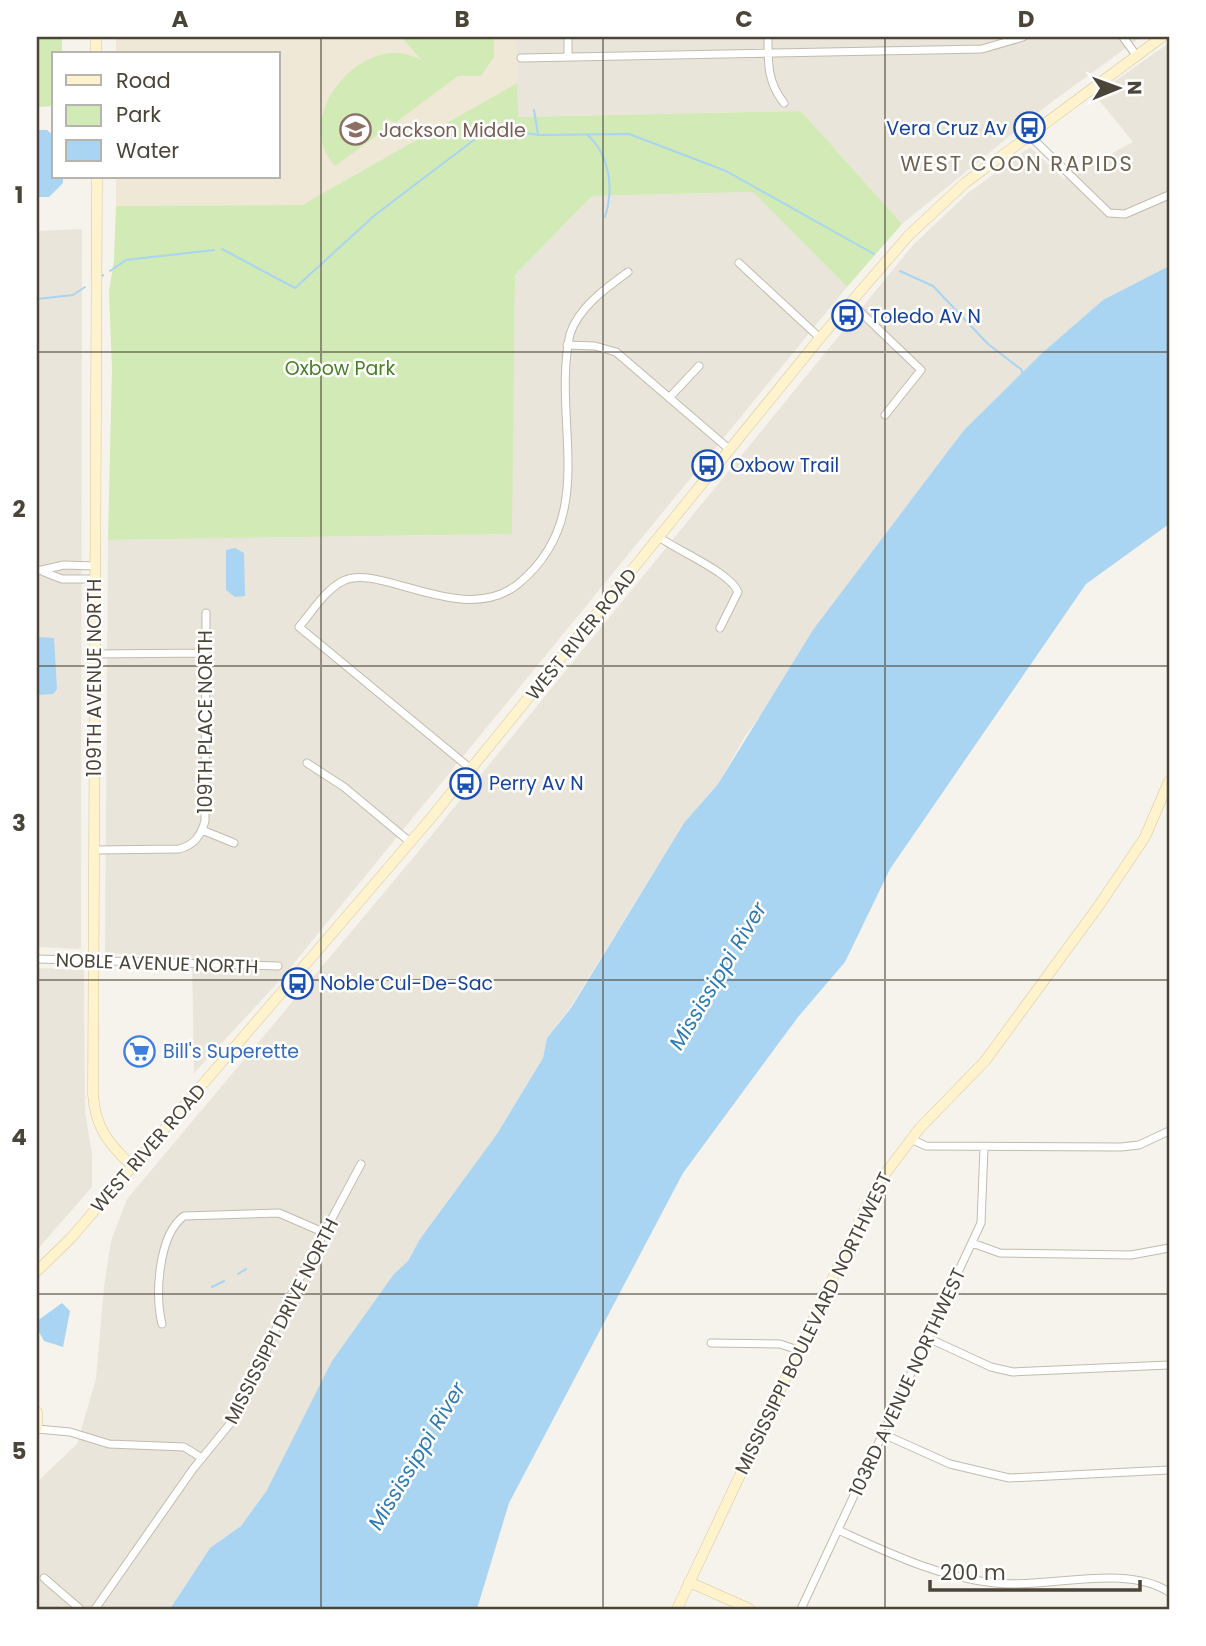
<svg xmlns="http://www.w3.org/2000/svg" width="1206" height="1646" font-family="Poppins,sans-serif">
	<style>
		.residential { fill: #eae5da }
		.education { fill: #efe8d6 }
		.green { fill: #d2eab5 }
		.water { fill: #a9d4f2 }
		.lines { fill: none; stroke-linecap: round; stroke-linejoin: round }
		.stream { stroke: #a9d4f2; stroke-width: 2 }
		.street-casing { stroke: #c2bbae; stroke-width: 9 }
		.secondary-casing { stroke: #d6c79b; stroke-width: 11 }
		.street { stroke: #fff; stroke-width: 7 }
		.secondary { stroke: #fff3cd; stroke-width: 10 }
		.grid { fill: none; stroke: #4b4439; stroke-width: 2; stroke-opacity: 0.55 }
		.labels { text-anchor: middle; stroke-width: 5; stroke-linejoin: round; paint-order: stroke }
		.transit-label { font-size: 19px; fill: #164399; stroke: #fff; text-anchor: start }
		.education-label { font-size: 19px; fill: #785e54; stroke: #fff; text-anchor: start }
		.park-label { font-size: 19px; fill: #4a7f2a; stroke: #fff }
		.street-label { font-size: 19px; fill: #4b4439; stroke: #fff }
		.shop-label { font-size: 19px; fill: #366cbe; stroke: #fff; text-anchor: start }
		.neighbourhood-label { font-size: 21px; letter-spacing: 2px; fill: #6e6250; stroke: #fff }
		.water-label { font-size: 21px; font-style: italic; fill: #2e7ab2; stroke: #fff }
		.neatline { fill: none; stroke: #4b4439; stroke-width: 2.5 }
		.grid-label { font-size: 23px; text-anchor: middle; font-weight: bold; fill: #4b4439 }
	</style>
	<rect width="100%" height="100%" fill="#f6f3ec"/>
	<path class="residential" d="M 516,37 L 1141,37 L 1049,104 L 902,224 L 801,111 L 517,117 Z
		M 1169,43 L 1169,266 L 1103,300 L 1042,353 L 964,430 L 744,738 L 718,784 L 684,823 L 570,1008 L 547,1038 L 543,1058 L 497,1134 L 420,1239 L 408,1261 L 394,1274 L 267,1490 L 241,1526 L 210,1548 L 170,1609 L 37,1609 L 37,1482 L 77,1444 L 96,1379 L 104,1287 L 111,1241 L 127,1199 L 413,858 L 913,245 L 968,193 L 1030,147 L 1064,179 L 1133,142 L 1095,95 Z
		M 753,192 L 847,287 L 281,979 L 194,1073 L 192,958 L 105,953 L 108,540 L 511,534 L 515,275 L 592,196 Z
		M 82,229 L 81,949 L 37,947 L 37,231 Z
		M 37,968 L 84,970 L 85,1111 L 92,1154 L 92,1187 L 37,1250 Z"/>
	<path class="education" d="M 116,37 L 516,37 L 517,83 L 302,205 L 116,206 L 116,177 L 278,177 L 278,54 L 116,54 Z"/>
	<path class="green" d="M 37,37 L 62,37 L 62,54 L 54,54 L 54,106 L 37,107 Z
		M 401,37 L 494,37 L 494,57 L 481,76 L 458,76 L 395,123 L 386,118 L 386,129 L 335,166 C 297,125 341,59 390,53 C 401,52 411,56 421,59 Z
		M 517,83 L 518,117 L 801,111 L 902,224 L 847,287 L 753,192 L 592,196 L 515,275 L 512,534 L 108,540 L 112,368 L 109,292 L 114,260 L 116,206 L 302,205 Z"/>
	<path class="water" d="M 37,130 L 47,130 L 54,136 L 54,177 L 63,177 L 63,183 L 49,197 L 37,197 Z
		M 1169,266 L 1169,524 L 1086,584 L 890,869 L 845,962 L 798,1017 L 683,1173 L 509,1503 L 477,1609 L 170,1609 L 210,1548 L 241,1526 L 267,1490 L 332,1361 L 394,1274 L 408,1261 L 420,1239 L 497,1134 L 543,1058 L 547,1038 L 571,1008 L 684,823 L 718,784 L 813,630 L 964,430 L 1042,353 L 1103,300 Z
		M 235,548 L 244,553 L 245,596 L 235,597 L 226,590 L 226,550 Z
		M 37,637 L 54,638 L 57,689 L 53,694 L 37,695 Z
		M 62,1303 L 70,1311 L 63,1347 L 44,1341 L 37,1328 L 37,1321 Z"/>
	<g class="lines">
		<path class="stream" d="M 534,110 L 538,134
			M 588,135 C 610,156 614,188 605,217
			M 222,249 L 295,288 L 375,215 L 491,127 L 538,135 L 629,134 L 726,171 L 874,254
			M 110,271 L 126,260 L 214,250
			M 900,271 L 933,286 L 988,344 L 1022,370 L 1022,375
			M 102,276 L 103,275
			M 37,299 L 73,295 L 85,287
			M 238,1274 L 246,1269
			M 212,1287 L 224,1281"/>
		<defs>
			<path id="street" d="M 568,37 L 568,57
				M 768,37 C 768,62 767,82 784,103
				M 1123,37 L 1136,55
				M 521,58 L 982,49 L 1023,37
				M 1029,135 L 1109,213 L 1125,214 L 1169,195
				M 739,263 L 820,338
				M 850,302 L 921,370 L 885,415
				M 567,345 L 595,346 L 616,352 L 729,449
				M 669,398 L 699,366
				M 659,537 C 678,551 731,573 738,592 L 720,628
				M 37,571 L 64,565 L 95,566
				M 44,572 L 62,579 L 95,579
				M 95,654 L 206,653
				M 307,763 L 344,787 L 410,842
				M 471,769 L 299,627 C 312,612 325,590 343,581 C 379,562 463,628 518,584 C 601,516 551,422 570,334 C 579,307 606,288 628,272
				M 202,830 L 234,843
				M 94,850 L 179,849 C 194,845 201,836 205,821 L 206,613
				M 37,959 L 278,966
				M 911,1139 L 926,1146 L 1121,1147 L 1139,1145 L 1169,1131
				M 972,1243 L 1000,1253 L 1131,1255 L 1169,1248
				M 162,1324 C 155,1295 158,1235 184,1216 L 279,1213 L 325,1233
				M 928,1338 L 991,1367 L 1013,1372 L 1169,1365
				M 711,1343 L 780,1344 L 798,1350
				M 37,1429 L 70,1432 L 109,1444 L 184,1447 L 202,1458
				M 883,1434 L 950,1464 L 1009,1478 L 1169,1470
				M 838,1530 C 889,1553 938,1577 995,1583 C 1048,1589 1124,1563 1169,1592
				M 44,1578 L 80,1609
				M 95,1609 L 193,1469 L 238,1414 L 292,1293 L 361,1164
				M 801,1609 L 981,1223 L 984,1148"/>
			<path id="secondary" d="M 96,37 L 96,54
				M 97,177 L 93,1094 C 95,1127 108,1143 131,1165
				M 37,1271 L 71,1238 L 431,818 L 820,338 L 909,235 L 965,183 L 1162,37
				M 37,1412 L 37,1429
				M 689,1582 L 750,1609
				M 677,1609 L 876,1186 L 919,1129 L 985,1061 L 1100,904 L 1145,837 L 1169,781"/>
		</defs>
		<use href="#street" class="street-casing"/>
		<use href="#secondary" class="secondary-casing"/>
		<use href="#street" class="street"/>
		<use href="#secondary" class="secondary"/>
	</g>
	<path class="grid" d="M 321,37 L 321,1609M 603,37 L 603,1609M 885,37 L 885,1609M 37,352 L 1169,352M 37,666 L 1169,666M 37,980 L 1169,980M 37,1294 L 1169,1294"/>
	<defs>
		<symbol id="bus-ring" viewBox="-11 -11 22 22"><circle r="9.5" fill="#fff" stroke="#1a4fb4" stroke-width="1.5"/><path d="M-5-6H5V4H4V6H2V4H-2V6H-4V4H-5ZM-3.5-4V0h7V-4ZM-3.5 1.2v1.5H-2V1.2ZM2 1.2v1.5H3.5V1.2Z" fill="#1a4fb4"/></symbol>
		<symbol id="school-ring" viewBox="-11 -11 22 22"><circle r="9.5" fill="#fff" stroke="#8d6e63" stroke-width="1.5"/><path d="M0-5L7-2L0 1L-7-2ZM-4 1L0 2.5L4 1V4Q0 6-4 4Z" fill="#8d6e63"/></symbol>
		<symbol id="supermarket-ring" viewBox="-11 -11 22 22"><circle r="9.5" fill="#fff" stroke="#3f7fe0" stroke-width="1.5"/><path d="M-6-5.5h2.5l.6 2H6L4.5 2H-2.5L-4.4-4H-6ZM-1.5 3.2a1.3 1.3 0 1 0 .1 0ZM3 3.2a1.3 1.3 0 1 0 .1 0Z" fill="#3f7fe0"/></symbol>
	</defs>
	<g fill-rule="evenodd">
		<use href="#bus-ring" x="1012" y="110" width="35" height="35"/>
		<use href="#school-ring" x="338" y="112" width="35" height="35"/>
		<use href="#bus-ring" x="830" y="298" width="35" height="35"/>
		<use href="#bus-ring" x="690" y="448" width="35" height="35"/>
		<use href="#bus-ring" x="448" y="766" width="35" height="35"/>
		<use href="#bus-ring" x="280" y="966" width="35" height="35"/>
		<use href="#supermarket-ring" x="122" y="1034" width="35" height="35"/>
	</g>
	<g class="labels">
		<g class="transit-label">
			<text x="1007" y="135" text-anchor="end">Vera Cruz Av</text>
			<text x="870" y="323">Toledo Av N</text>
			<text x="730" y="472">Oxbow Trail</text>
			<text x="489" y="790">Perry Av N</text>
			<text x="320" y="990">Noble Cul-De-Sac</text>
		</g>
		<g class="education-label">
			<text x="379" y="137">Jackson Middle</text>
		</g>
		<g class="park-label">
			<text x="340" y="375">Oxbow Park</text>
		</g>
		<g class="street-label">
			<text transform="translate(581 634) rotate(-51)" y="7">WEST RIVER ROAD</text>
			<text transform="translate(94 678) rotate(-90)" y="7">109TH AVENUE NORTH</text>
			<text transform="translate(205 722) rotate(-90)" y="7">109TH PLACE NORTH</text>
			<text transform="translate(157 963) rotate(2)" y="7">NOBLE AVENUE NORTH</text>
			<text transform="translate(148 1148) rotate(-49)" y="7">WEST RIVER ROAD</text>
			<text transform="translate(281 1321) rotate(-63)" y="7">MISSISSIPPI DRIVE NORTH</text>
			<text transform="translate(813 1323) rotate(-64)" y="7">MISSISSIPPI BOULEVARD NORTHWEST</text>
			<text transform="translate(907 1382) rotate(-65)" y="7">103RD AVENUE NORTHWEST</text>
		</g>
		<g class="shop-label">
			<text x="163" y="1058">Bill's Superette</text>
		</g>
		<g class="neighbourhood-label">
			<text x="1017" y="171">WEST COON RAPIDS</text>
		</g>
		<g class="water-label">
			<text transform="translate(718 976) rotate(-59)" y="7">Mississippi River</text>
			<text transform="translate(417 1456) rotate(-59)" y="7">Mississippi River</text>
		</g>
	</g>
	<rect width="1206" height="1646" fill="none" stroke="#ffffff" stroke-width="77"/>
	<rect x="52" y="52" width="228" height="126" fill="#ffffff" stroke="#b7b4b0" stroke-width="2"/>
	<rect x="66" y="75" width="35" height="10" fill="#fff3cd" stroke="#b7b4b0" stroke-width="2"/>
	<text x="116" y="88" font-size="21" fill="#4b4439">Road</text>
	<rect x="66" y="105" width="35" height="21" fill="#d2eab5" stroke="#b7b4b0" stroke-width="2"/>
	<text x="116" y="122" font-size="21" fill="#4b4439">Park</text>
	<rect x="66" y="140" width="35" height="21" fill="#a9d4f2" stroke="#b7b4b0" stroke-width="2"/>
	<text x="116" y="158" font-size="21" fill="#4b4439">Water</text>
	<g transform="translate(1118 88) rotate(89)" stroke="#ffffff" stroke-width="5" paint-order="stroke">
	<path d="M0-5L12 26L0 18L-12 26Z" fill="#4b4439"/>
	<text y="-10" font-size="19" font-weight="bold" text-anchor="middle" fill="#4b4439">N</text>
	</g>
	<path d="M930 1580v10h210v-10" fill="none" stroke="#4b4439" stroke-width="3.5"/>
	<text x="940" y="1580" font-size="21" fill="#4b4439" stroke="#ffffff" stroke-width="5" paint-order="stroke">200 m</text>
	<rect x="38" y="38" width="1130" height="1570" class="neatline"/>
	<g class="grid-label">
		<text x="180" y="27">A</text>
		<text x="462" y="27">B</text>
		<text x="744" y="27">C</text>
		<text x="1026" y="27">D</text>
		<text x="19" y="203">1</text>
		<text x="19" y="517">2</text>
		<text x="19" y="831">3</text>
		<text x="19" y="1145">4</text>
		<text x="19" y="1459">5</text>
	</g>
</svg>
